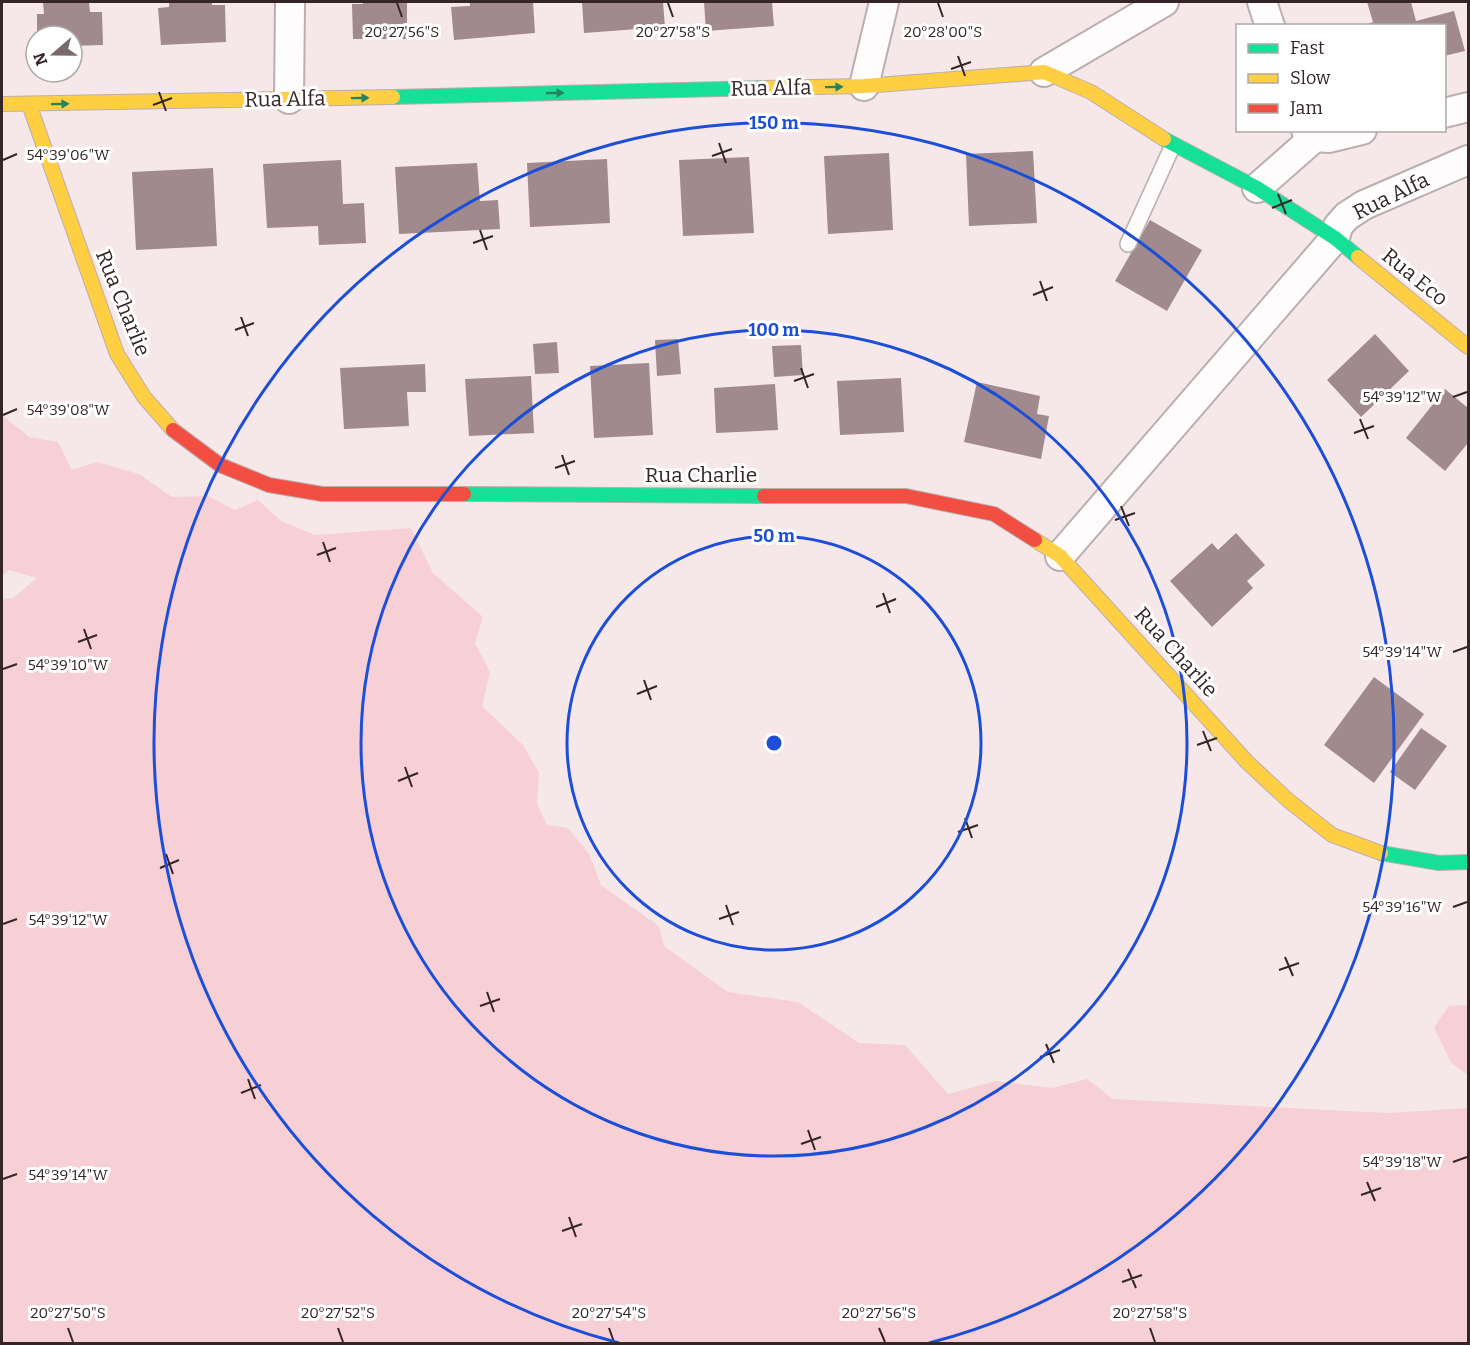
<svg xmlns="http://www.w3.org/2000/svg" width="1470" height="1345" font-family="Bitter,serif">
	<style>
		.green { fill: #f6d0d4 }
		.building { fill: #a08a8e }
		.lines { fill: none; stroke-linecap: round; stroke-linejoin: round }
		.lane-casing { stroke: #bbaeaf; stroke-width: 18 }
		.street-casing { stroke: #bbaeaf; stroke-width: 32 }
		.fast-casing { stroke: #bbaeaf; stroke-width: 16 }
		.slow-casing { stroke: #bbaeaf; stroke-width: 16 }
		.jam-casing { stroke: #bbaeaf; stroke-width: 16 }
		.lane { stroke: #fefcfc; stroke-width: 15 }
		.street { stroke: #fefcfc; stroke-width: 28 }
		.fast { stroke: #16e098; stroke-width: 14 }
		.slow { stroke: #ffcf43; stroke-width: 14 }
		.jam { stroke: #f24e42; stroke-width: 14 }
		.oneway { fill: #268260 }
		.ticks { fill: none; stroke: #352527; stroke-width: 2 }
		.ring { fill: none; stroke: #1d4ed8; stroke-width: 3 }
		.labels { text-anchor: middle; stroke-width: 6; stroke-linejoin: round; paint-order: stroke }
		.street-label { font-size: 21px; fill: #352527; stroke: #fff }
		.ticks-label { font-size: 15px; text-anchor: middle; fill: #352527; stroke: #fff; stroke-width: 6; stroke-linejoin: round; paint-order: stroke }
		.centre { fill: #1d4ed8; stroke: #fff; stroke-width: 3 }
		.ring-label { font-size: 18px; text-anchor: middle; font-weight: bold; fill: #1d4ed8; stroke: #fff; stroke-width: 6; stroke-linejoin: round; paint-order: stroke }
	</style>
	<rect width="100%" height="100%" fill="#f6e8e9"/>
	<path class="green" d="M 2,415 L 29,437 L 58,442 L 72,470 L 97,462 L 139,474 L 172,497 L 208,496 L 235,510 L 258,500 L 281,521 L 315,535 L 411,528 L 433,573 L 483,617 L 475,643 L 490,672 L 482,706 L 523,745 L 539,773 L 537,804 L 547,825 L 568,828 L 589,854 L 601,885 L 659,926 L 664,946 L 728,992 L 798,1002 L 859,1043 L 905,1045 L 948,1094 L 996,1081 L 1052,1088 L 1087,1079 L 1113,1099 L 1388,1113 L 1468,1108 L 1468,1343 L 2,1343 L 2,599 L 13,598 L 37,578 L 9,570 L 2,576 Z
		M 1468,1005 L 1468,1075 L 1451,1063 L 1434,1027 L 1449,1006 Z"/>
	<path class="building" d="M 43,2 L 89,2 L 90,12 L 102,12 L 103,45 L 72,46 L 72,36 L 37,36 L 37,14 L 44,14 Z
		M 169,2 L 212,2 L 212,5 L 225,5 L 226,42 L 161,45 L 158,8 L 169,7 Z
		M 363,2 L 407,2 L 407,39 L 353,39 L 352,4 L 363,4 Z
		M 470,2 L 533,2 L 535,33 L 454,40 L 451,7 L 470,6 Z
		M 582,2 L 663,2 L 665,27 L 584,33 Z
		M 704,2 L 772,2 L 774,26 L 706,31 Z
		M 1367,2 L 1411,2 L 1416,21 L 1454,11 L 1465,51 L 1444,56 L 1444,26 L 1362,26 L 1373,22 Z
		M 1033,151 L 1037,223 L 969,226 L 966,154 Z
		M 889,153 L 893,230 L 828,234 L 824,156 Z
		M 749,157 L 754,233 L 683,236 L 679,160 Z
		M 607,159 L 610,223 L 530,227 L 527,163 Z
		M 341,160 L 343,204 L 364,203 L 366,243 L 319,245 L 318,226 L 267,228 L 263,164 Z
		M 477,163 L 480,201 L 498,200 L 500,229 L 399,234 L 395,167 Z
		M 213,168 L 217,246 L 136,250 L 132,172 Z
		M 1150,220 L 1202,250 L 1167,311 L 1115,281 Z
		M 1375,334 L 1409,371 L 1361,417 L 1327,380 Z
		M 678,339 L 681,374 L 657,376 L 655,340 Z
		M 557,342 L 559,373 L 535,374 L 533,344 Z
		M 801,345 L 803,375 L 774,377 L 772,346 Z
		M 649,363 L 653,435 L 594,438 L 590,366 Z
		M 425,364 L 426,392 L 407,392 L 409,426 L 344,429 L 340,368 Z
		M 531,376 L 534,433 L 469,436 L 465,379 Z
		M 901,378 L 904,432 L 840,435 L 837,381 Z
		M 977,382 L 1040,396 L 1037,414 L 1049,416 L 1041,459 L 964,442 Z
		M 775,384 L 778,430 L 716,433 L 714,388 Z
		M 1445,389 L 1468,408 L 1468,443 L 1445,471 L 1406,438 Z
		M 1236,533 L 1265,565 L 1247,581 L 1253,588 L 1212,627 L 1170,581 L 1212,543 L 1218,550 Z
		M 1374,677 L 1424,714 L 1374,783 L 1324,745 Z
		M 1421,728 L 1447,746 L 1415,790 L 1390,772 Z"/>
	<g class="lines">
		<defs>
			<path id="lane" d="M 1128,244 L 1173,145"/>
			<path id="street" d="M 1262,2 L 1270,26
				M 1044,72 L 1164,2
				M 864,86 L 884,2
				M 289,99 L 290,2
				M 1444,113 L 1468,107
				M 1306,130 L 1315,137 L 1329,138 L 1362,130
				M 1257,188 L 1315,137
				M 1060,556 L 1335,238 L 1338,226 L 1347,216 L 1364,205 L 1468,160"/>
			<path id="fast" d="M 393,97 L 763,88
				M 1164,139 L 1257,188 L 1335,238 L 1358,257
				M 464,494 L 764,496
				M 1381,853 L 1439,863 L 1468,862"/>
			<path id="slow" d="M 763,88 L 864,86 L 1044,72 L 1091,92 L 1164,139
				M 2,104 L 393,97
				M 29,104 L 117,354 L 144,397 L 173,430
				M 1358,257 L 1468,347
				M 1035,540 L 1060,556 L 1247,762 L 1289,801 L 1332,835 L 1381,853"/>
			<path id="jam" d="M 173,430 L 220,465 L 269,485 L 322,494 L 464,494
				M 764,496 L 906,496 L 994,514 L 1035,540"/>
		</defs>
		<use href="#lane" class="lane-casing"/>
		<use href="#street" class="street-casing"/>
		<use href="#fast" class="fast-casing"/>
		<use href="#slow" class="slow-casing"/>
		<use href="#jam" class="jam-casing"/>
		<use href="#lane" class="lane"/>
		<use href="#street" class="street"/>
		<use href="#fast" class="fast"/>
		<use href="#slow" class="slow"/>
		<use href="#jam" class="jam"/>
	</g>
	<defs><path id="oneway-solid" d="M-6-.8H1V-3.2L6.5 0L1 3.2V.8H-6Z" transform="scale(1.5)"/></defs>
	<g class="oneway">
		<use href="#oneway-solid" transform="translate(834 87) rotate(-1)"/>
		<use href="#oneway-solid" transform="translate(555 93) rotate(-1)"/>
		<use href="#oneway-solid" transform="translate(360 98) rotate(-1)"/>
		<use href="#oneway-solid" transform="translate(60 104) rotate(-1)"/>
	</g>
	<path class="ticks" d="M 397,3 L 402,17M 668,3 L 673,17M 938,3 L 943,17M 958,56 L 965,76M 951,69 L 971,62M 159,92 L 166,111M 153,105 L 172,98M 719,143 L 726,163M 712,156 L 732,149M 3,160 L 17,154M 1278,194 L 1286,214M 1272,208 L 1292,200M 480,230 L 487,250M 473,243 L 493,236M 1040,281 L 1047,301M 1033,295 L 1053,287M 241,317 L 248,336M 235,330 L 254,323M 801,368 L 808,388M 794,381 L 814,374M 1453,397 L 1467,392M 3,415 L 17,409M 1360,419 L 1368,439M 1354,433 L 1374,426M 562,455 L 569,475M 555,468 L 575,461M 1121,506 L 1129,526M 1115,520 L 1135,513M 323,542 L 330,562M 317,555 L 336,548M 883,593 L 890,613M 876,607 L 896,599M 84,629 L 91,649M 78,642 L 97,635M 1453,652 L 1467,647M 3,669 L 17,664M 644,680 L 651,700M 637,694 L 657,686M 1203,731 L 1211,751M 1197,745 L 1217,738M 405,767 L 412,787M 398,781 L 418,773M 965,818 L 972,838M 958,832 L 978,825M 166,854 L 173,874M 160,868 L 179,860M 726,905 L 733,925M 1453,907 L 1467,902M 719,919 L 739,912M 3,924 L 17,919M 1285,957 L 1293,976M 1279,970 L 1299,963M 487,992 L 494,1012M 480,1006 L 500,999M 1046,1044 L 1054,1063M 1040,1057 L 1060,1050M 248,1079 L 255,1099M 241,1093 L 261,1085M 808,1130 L 815,1150M 801,1144 L 821,1137M 1453,1162 L 1467,1157M 3,1179 L 17,1174M 1367,1182 L 1375,1201M 1361,1195 L 1381,1188M 569,1217 L 576,1237M 562,1231 L 582,1224M 1128,1269 L 1136,1288M 1122,1282 L 1142,1275M 68,1328 L 73,1342M 338,1328 L 343,1342M 609,1328 L 614,1342M 879,1328 L 885,1342M 1150,1328 L 1155,1342"/>
	<g class="ring">
		<circle cx="774" cy="743" r="207"/>
		<circle cx="774" cy="743" r="413"/>
		<path d="M619 1343A620 620 0 1 1 929 1343"/>
	</g>
	<g class="labels">
		<g class="street-label">
			<text transform="translate(771 88) rotate(-1)" y="7">Rua Alfa</text>
			<text transform="translate(285 99) rotate(-1)" y="7">Rua Alfa</text>
			<text transform="translate(1391 196) rotate(-26)" y="7">Rua Alfa</text>
			<text transform="translate(1415 277) rotate(39)" y="7">Rua Eco</text>
			<text transform="translate(123 303) rotate(68)" y="7">Rua Charlie</text>
			<text x="701" y="482">Rua Charlie</text>
			<text transform="translate(1176 652) rotate(48)" y="7">Rua Charlie</text>
		</g>
	</g>
	<g class="ticks-label">
		<text x="402" y="37">20°27'56"S</text>
		<text x="673" y="37">20°27'58"S</text>
		<text x="943" y="37">20°28'00"S</text>
		<text x="68" y="160">54°39'06"W</text>
		<text x="1402" y="402">54°39'12"W</text>
		<text x="68" y="415">54°39'08"W</text>
		<text x="1402" y="657">54°39'14"W</text>
		<text x="68" y="670">54°39'10"W</text>
		<text x="1402" y="912">54°39'16"W</text>
		<text x="68" y="925">54°39'12"W</text>
		<text x="1402" y="1167">54°39'18"W</text>
		<text x="68" y="1180">54°39'14"W</text>
		<text x="68" y="1318">20°27'50"S</text>
		<text x="338" y="1318">20°27'52"S</text>
		<text x="609" y="1318">20°27'54"S</text>
		<text x="879" y="1318">20°27'56"S</text>
		<text x="1150" y="1318">20°27'58"S</text>
	</g>
	<circle cx="774" cy="743" r="9" class="centre"/>
	<g class="ring-label">
		<text x="774" y="129">150 m</text>
		<text x="774" y="336">100 m</text>
		<text x="774" y="542">50 m</text>
	</g>
	<rect width="1470" height="1345" fill="none" stroke="#352527" stroke-width="6"/>
	<rect x="1236" y="24" width="210" height="108" fill="#ffffff" stroke="#aea8a9" stroke-width="1.5"/>
	<rect x="1248" y="44" width="30" height="9" fill="#16e098" stroke="#aea8a9" stroke-width="1.5"/>
	<text x="1290" y="54" font-size="18" fill="#352527">Fast</text>
	<rect x="1248" y="74" width="30" height="9" fill="#ffcf43" stroke="#aea8a9" stroke-width="1.5"/>
	<text x="1290" y="84" font-size="18" fill="#352527">Slow</text>
	<rect x="1248" y="104" width="30" height="9" fill="#f24e42" stroke="#aea8a9" stroke-width="1.5"/>
	<text x="1290" y="114" font-size="18" fill="#352527">Jam</text>
	<g transform="translate(54 54) rotate(250)"><circle r="28" fill="#ffffff" stroke="#aea8a9" stroke-width="1.5"/>
	<path d="M0-4.5L10 22L0 15L-10 22Z" fill="#79696b"/>
	<text y="-9" font-size="16" font-weight="bold" text-anchor="middle" fill="#352527">N</text>
	</g>
</svg>
